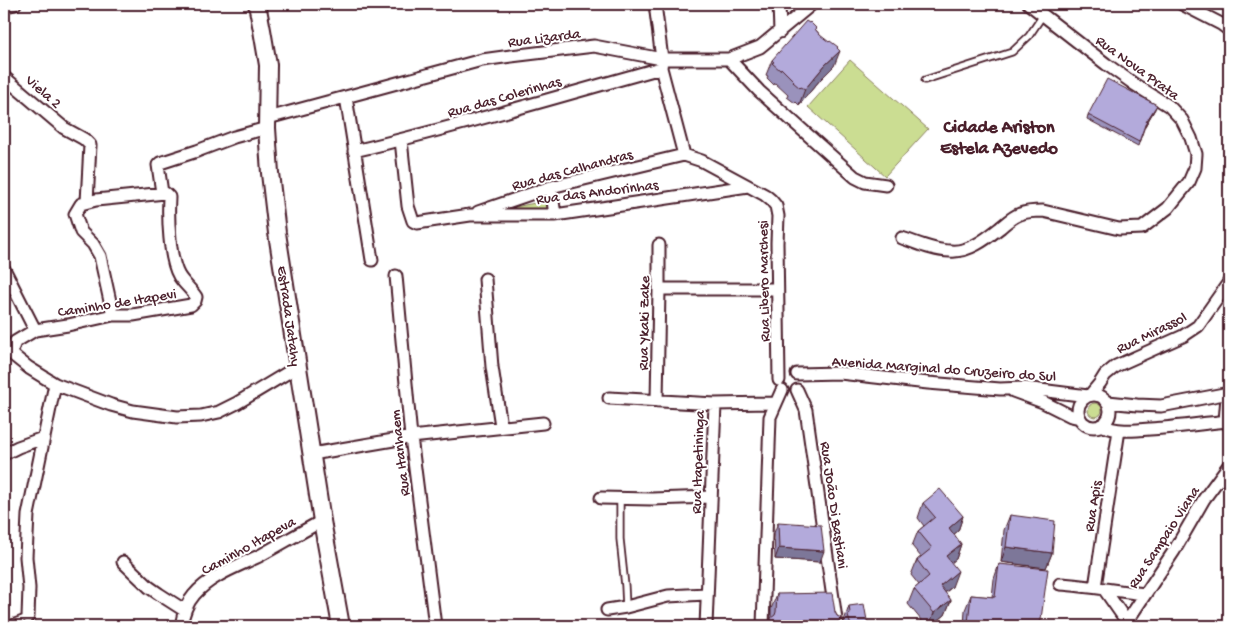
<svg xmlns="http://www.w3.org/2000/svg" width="1233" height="630" font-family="'Gochi Hand',sans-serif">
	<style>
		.green { fill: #cbdd92; stroke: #8a7e5e }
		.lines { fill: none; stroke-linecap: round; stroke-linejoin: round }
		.lane-casing { stroke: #4a1f2b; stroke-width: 9 }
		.street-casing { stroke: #4a1f2b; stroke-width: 15 }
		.secondary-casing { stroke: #4a1f2b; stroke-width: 20 }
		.lane { stroke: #fff; stroke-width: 5.5 }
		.street { stroke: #fff; stroke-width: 11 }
		.secondary { stroke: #fff; stroke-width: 16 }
		.wall { fill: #9a92bc; stroke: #4a1f2b }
		.shaded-wall { fill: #7d7799; stroke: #4a1f2b }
		.building { fill: #b3aadb; stroke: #4a1f2b }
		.labels { text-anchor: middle; stroke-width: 4; stroke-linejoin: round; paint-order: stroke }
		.street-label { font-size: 15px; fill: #4a1f2b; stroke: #fff }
		.quarter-label { font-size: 18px; font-weight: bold; fill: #4a1f2b; stroke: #fff }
	</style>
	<rect width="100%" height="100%" fill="#fff"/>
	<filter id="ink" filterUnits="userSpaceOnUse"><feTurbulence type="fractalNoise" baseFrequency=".02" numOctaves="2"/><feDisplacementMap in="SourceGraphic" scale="10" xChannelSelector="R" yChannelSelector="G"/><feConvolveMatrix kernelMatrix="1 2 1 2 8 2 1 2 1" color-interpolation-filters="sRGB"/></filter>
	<g filter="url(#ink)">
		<path class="green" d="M 850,60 L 928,129 L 885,176 L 808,107 Z
			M 550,200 L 552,210 L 475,215 Z
			M1088 410a7 7 0 1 1 14 0a7 7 0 1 1-14 0Z"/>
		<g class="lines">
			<defs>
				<path id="lane" d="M 925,80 L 1012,52 L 1029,36 L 1043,15
					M 620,499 L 620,539 L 625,586 L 626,607
					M 4,626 L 28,617"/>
				<path id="street" d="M 655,4 L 662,59 L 661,68 L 684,155
					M 779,4 L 780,32
					M 1182,4 L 1221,24 L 1229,30
					M 4,6 L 15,4
					M 729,59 L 759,91 L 855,177 L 865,182 L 886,185
					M 4,77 L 64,128 L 84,139 L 90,145 L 87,202
					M 346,97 L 372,260
					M 268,118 L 482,60 L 511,56 L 594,46 L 662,59 L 729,59 L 760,47 L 812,4
					M 401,140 L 408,206 L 413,221 L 417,223 L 470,215 L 555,215 L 748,186
					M 354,151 C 458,127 559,96 661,68
					M 684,155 L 702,161 L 765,195 L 771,200 L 776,206 L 778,216 L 777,243 L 779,380
					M 551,187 L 555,215
					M 162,193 L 158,165 L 160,163 L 197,151 L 234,137 L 267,128
					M 478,212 L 551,187 L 684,155
					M 902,238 C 917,243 934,251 950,251 C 969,253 987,238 1001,227 C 1007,222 1012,217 1020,214 C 1027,211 1035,211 1043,211 L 1119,229 L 1142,228 L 1168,208 L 1189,182 L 1195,168 L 1196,154 L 1191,138 L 1182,120 L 1169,106 L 1134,84 L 1106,64 L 1043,15 L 1029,4
					M 4,269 L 35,330
					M 396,276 L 411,437 L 435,626
					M 485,279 L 492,367 L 501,426
					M 659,289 L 777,289
					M 113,315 L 100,256 L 93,244 L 81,232 L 75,214 L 81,204 L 96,200 L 165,193 L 169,197 C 168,217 169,259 179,276 C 184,284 191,289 196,297 L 195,301 L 191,305 L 133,315 L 113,315 L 68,325 L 35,330 L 15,342 L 12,350 L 14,356 L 29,368 L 55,384 L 111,405 L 133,411 L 177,417 L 201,416 L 219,412 L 237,403 L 297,367
					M 797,374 L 840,373 L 928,383 L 1000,389 L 1024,388 L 1088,396
					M 797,390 L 806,410 L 837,626
					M 1013,391 L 1043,402 L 1071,416 L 1080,418
					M 1090,395 L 1100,383 L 1105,375 L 1116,366 L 1183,336 L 1198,326 L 1229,282
					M1078 411a16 16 0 1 1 32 0a16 16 0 1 1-32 0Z
					M 609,398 L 715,404 L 776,403
					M 657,401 L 659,289 L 659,245
					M 1108,402 L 1137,405 L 1161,406 L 1229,393
					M 1101,425 C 1120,434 1143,429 1163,428 C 1185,426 1207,423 1229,421
					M 4,454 L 18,447 L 43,438
					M 312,454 L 411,437 L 543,423
					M 601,498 L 652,499 L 711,497
					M 123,562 L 149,587 L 159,594 L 184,610
					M 1060,584 C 1089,586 1116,591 1145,594
					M 1095,587 L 1119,430
					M 1104,589 L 1127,622
					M 607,610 L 626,607 L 668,596 L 706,594
					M 28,617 L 29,588 L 26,557 L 28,515 L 55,384
					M 181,626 C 183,614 186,604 194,595 C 211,575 239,566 261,555 C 281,544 301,532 322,521
					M 706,626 L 715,404
					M 763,626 L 770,417 L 782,390
					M 1124,626 L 1174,551 L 1204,499 L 1229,465"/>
				<path id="secondary" d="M 257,4 L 262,30 L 268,65 L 267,128 L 270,173 L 277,233 L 322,521 L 341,626
					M 1229,403 L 1228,415 L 1229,422"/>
			</defs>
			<use href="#lane" class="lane-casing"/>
			<use href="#street" class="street-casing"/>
			<use href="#secondary" class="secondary-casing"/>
			<use href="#lane" class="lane"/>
			<use href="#street" class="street"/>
			<use href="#secondary" class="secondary"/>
		</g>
		<path class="wall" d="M 816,30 L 820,35 L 834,66 L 820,80 L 799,105 L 796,102 L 795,103 L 787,97 L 788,95 L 775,83 L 774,85 L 767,78 L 768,76 L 766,75 L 772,60 Z
			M 1155,109 L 1145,126 L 1138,146 L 1087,119 L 1088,115 Z
			M 923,503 L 963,516 L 958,531 L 954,534 L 961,544 L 956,559 L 951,563 L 952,587 L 945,593 L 951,600 L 945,615 L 931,626 L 926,626 L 908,604 L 914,589 L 919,585 L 911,575 L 917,560 L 921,557 L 912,546 L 918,531 L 924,526 L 918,518 Z
			M 1010,515 L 1052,553 L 1046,568 L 1001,562 L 1004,530 Z
			M 778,522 L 820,562 L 775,559 L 774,533 Z
			M 999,564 L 1040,626 L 964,626 L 965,610 L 971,595 L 992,597 L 994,579 Z
			M 777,594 L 835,612 L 837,616 L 841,618 L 838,626 L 768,626 L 771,619 L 771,609 Z
			M 849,606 L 868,626 L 844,626 L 844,621 Z"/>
		<path class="shaded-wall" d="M 840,51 L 834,66 L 820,80 L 799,105 L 805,89 L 825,65 Z
			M 1157,105 L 1155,109 L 1145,126 L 1146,122 Z
			M 963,516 L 958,531 L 943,543 L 949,528 Z
			M 961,544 L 956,559 L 940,572 L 946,556 Z
			M 1006,547 L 1052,553 L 1046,568 L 1001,562 Z
			M 779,548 L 824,551 L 820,562 L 775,559 Z
			M 958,571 L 952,587 L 934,601 L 940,586 Z
			M 951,600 L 945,615 L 931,626 L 929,626 L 934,613 Z
			M 841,618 L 838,626 L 835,626 Z
			M 968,623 L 999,626 L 967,626 Z"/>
		<path class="building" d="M 806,21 L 809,23 L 810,22 L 816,28 L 815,29 L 820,35 L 829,42 L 830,41 L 838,47 L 837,48 L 840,51 L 825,65 L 805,89 L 801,87 L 800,88 L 793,82 L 794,81 L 781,68 L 780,70 L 772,63 L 774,62 L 772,60 Z
			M 1107,79 L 1157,105 L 1146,122 L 1139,142 L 1088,115 Z
			M 940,489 L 963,516 L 949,528 L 961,544 L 946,556 L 958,571 L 940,586 L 951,600 L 934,613 L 914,589 L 929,576 L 917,560 L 932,548 L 918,531 L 935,517 L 923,503 Z
			M 1010,515 L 1055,521 L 1052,553 L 1006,547 Z
			M 778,522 L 821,525 L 824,551 L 779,548 Z
			M 999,564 L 1048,569 L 1040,626 L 999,626 L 968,623 L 971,595 L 995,597 Z
			M 832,593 L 835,612 L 837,616 L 841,618 L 835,626 L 772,626 L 771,618 L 775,615 L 776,612 L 777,594 Z
			M 864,604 L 868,626 L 851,626 L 848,616 L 850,613 L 849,606 Z"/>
	</g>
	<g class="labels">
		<g class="street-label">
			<text transform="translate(544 37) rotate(-7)" y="5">Rua Lizarda</text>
			<text transform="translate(1138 67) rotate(36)" y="5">Rua Nova Prata</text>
			<text transform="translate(44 91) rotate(41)" y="5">Viela 2</text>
			<text transform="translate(504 96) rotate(-16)" y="5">Rua das Colerinhas</text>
			<text transform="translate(572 169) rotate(-15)" y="5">Rua das Calhandras</text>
			<text transform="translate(597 191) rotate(-7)" y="5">Rua das Andorinhas</text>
			<text transform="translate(763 281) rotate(-91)" y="5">Rua Libero Marchesi</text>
			<text transform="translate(117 302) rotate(-9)" y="5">Caminho de Itapevi</text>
			<text transform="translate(290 316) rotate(82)" y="5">Estrada Jatahy</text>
			<text transform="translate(643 323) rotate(-89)" y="5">Rua Ykaki Zake</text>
			<text transform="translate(1151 332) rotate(-26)" y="5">Rua Mirassol</text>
			<text transform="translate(944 368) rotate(4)" y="5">Avenida Marginal do Cruzeiro do Sul</text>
			<text transform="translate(399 453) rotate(-97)" y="5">Rua Itanhaem</text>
			<text transform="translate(697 462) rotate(-88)" y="5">Rua Itapetininga</text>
			<text transform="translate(835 505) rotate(82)" y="5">Rua João Di Bastiani</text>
			<text transform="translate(1092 506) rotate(-81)" y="5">Rua Apis</text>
			<text transform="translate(1163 537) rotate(-57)" y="5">Rua Sampaio Viana</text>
			<text transform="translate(248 545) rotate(-29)" y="5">Caminho Itapeva</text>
		</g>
		<g class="quarter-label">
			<text x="999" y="132">Cidade Ariston<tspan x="999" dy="21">Estela Azevedo</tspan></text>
		</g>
	</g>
	<rect width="1233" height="630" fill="none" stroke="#fff" stroke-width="20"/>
	<rect x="10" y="10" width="1213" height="610" fill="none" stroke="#4a1f2b" stroke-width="2" filter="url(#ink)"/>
</svg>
